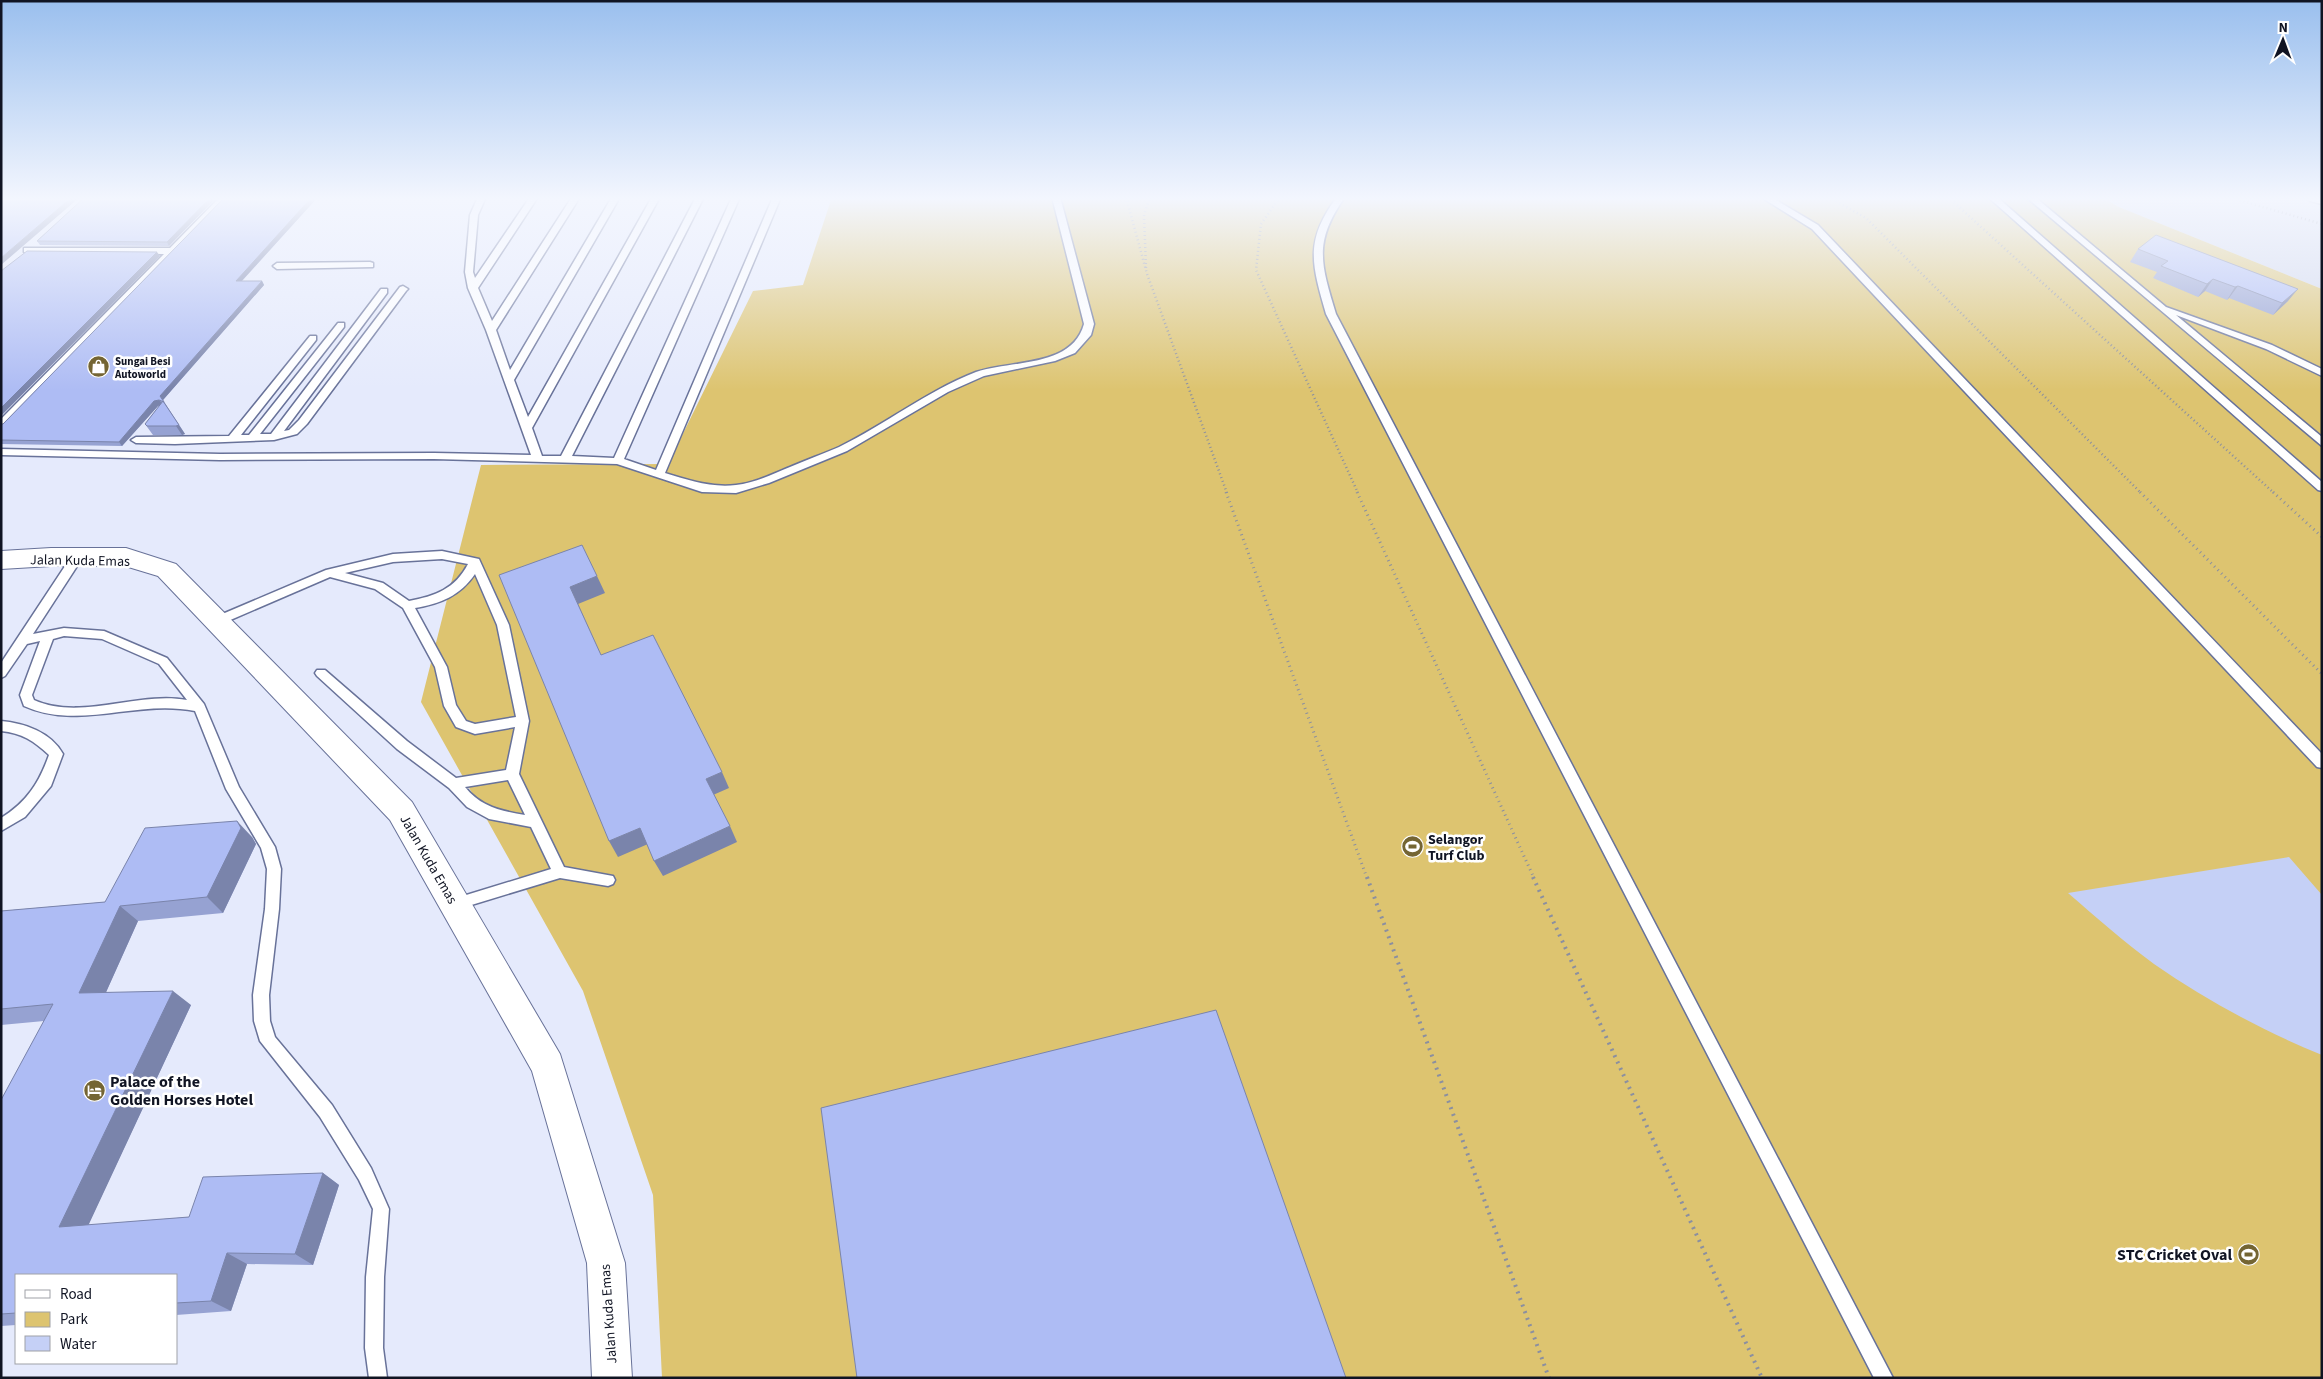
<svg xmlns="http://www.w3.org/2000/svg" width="2323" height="1379" font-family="'Source Sans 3',sans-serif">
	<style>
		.built { fill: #d3d9ed }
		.green { fill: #ddc470 }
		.water { fill: #c5d0f6 }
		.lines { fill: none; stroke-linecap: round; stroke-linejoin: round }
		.service-casing { stroke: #687299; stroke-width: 3 }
		.minor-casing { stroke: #687299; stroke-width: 3 }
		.tertiary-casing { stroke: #687299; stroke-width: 2 }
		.path-far2 { stroke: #8b8fa0; stroke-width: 2.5; stroke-dasharray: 1 3; stroke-linecap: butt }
		.path-far1 { stroke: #8b8fa0; stroke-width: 3; stroke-dasharray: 1 4; stroke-linecap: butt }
		.path { stroke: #8b8fa0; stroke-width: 4; stroke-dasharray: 2 5; stroke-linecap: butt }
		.service { fill: #fff; fill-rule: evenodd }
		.minor { fill: #fff; fill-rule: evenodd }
		.tertiary { fill: #fff; fill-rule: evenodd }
		.wall { fill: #96a2d2 }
		.shaded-wall { fill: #7a84ab }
		.building { fill: #aebcf4; stroke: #7a84ab }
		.labels { text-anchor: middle; stroke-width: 5; stroke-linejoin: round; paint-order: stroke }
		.far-poi-label { font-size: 11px; font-weight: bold; fill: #101423; stroke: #fff; text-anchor: start }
		.street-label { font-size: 14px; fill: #101423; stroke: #fff }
		.poi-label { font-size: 14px; font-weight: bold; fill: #101423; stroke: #fff; text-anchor: start }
		.near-poi-label { font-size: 16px; font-weight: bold; fill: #101423; stroke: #fff; text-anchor: start }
	</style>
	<rect width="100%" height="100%" fill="#e5eafc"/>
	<path class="built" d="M 2102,197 L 2322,197 L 2322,289 L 2119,207 Z"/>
	<path class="green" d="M 832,197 L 2102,197 L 2119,207 L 2322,289 L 2322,1378 L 662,1378 L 653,1195 L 583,991 L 421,702 L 481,465 L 668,464 L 753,291 L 803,285 Z"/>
	<path class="water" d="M 2289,857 L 2322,895 L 2322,1055 C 2263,1031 2206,1000 2154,964 C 2124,942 2096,917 2068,893 Z"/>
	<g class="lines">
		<defs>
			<path id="service" d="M 220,197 L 229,197 L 5,427 L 1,428 L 1,419 L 164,254 L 27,253 L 24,252 L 24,248 L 170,248 Z
				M 478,197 L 486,197 L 478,215 L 473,272 L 475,278 L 530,197 L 538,197 L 478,288 L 492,321 L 572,197 L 580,197 L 496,330 L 510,370 L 612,197 L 620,197 L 514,380 L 528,417 L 652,197 L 660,197 L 532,428 L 542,456 L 561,456 L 696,197 L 704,197 L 572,456 L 614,458 L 732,197 L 740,197 L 624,459 L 656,470 L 773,197 L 781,197 L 665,473 C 688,480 711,488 736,485 C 754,483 773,474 790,467 C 806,460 823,454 839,447 C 886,424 927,391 976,372 C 1011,360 1072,368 1084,324 L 1052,197 L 1060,197 L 1094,324 L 1091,335 L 1075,353 L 1055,361 L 984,376 L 948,392 L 847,451 L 769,483 L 736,493 L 702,492 L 617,464 L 434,459 L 220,460 L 1,455 L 1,449 L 220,454 L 434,453 L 531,455 L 486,330 L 468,288 L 465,272 L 470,215 Z
				M 1337,197 L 1345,197 C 1313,242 1321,264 1336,314 L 1893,1378 L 1874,1378 L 1326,314 C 1312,265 1304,241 1337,197 Z
				M 1761,197 L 1771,197 L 1818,225 L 2322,754 L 2322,768 L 2317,767 L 1812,229 Z
				M 1988,197 L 1997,197 L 2322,482 L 2322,491 L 2318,490 Z
				M 2026,197 L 2035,197 L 2166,307 L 2272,345 L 2322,369 L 2322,376 L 2266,349 L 2176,315 L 2322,437 L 2322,446 Z
				M 370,262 L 373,263 L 373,267 L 277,269 L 273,266 L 277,263 Z
				M 403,286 L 408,289 L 406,291 L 307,424 L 297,434 L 274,440 L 175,444 L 136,443 L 131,440 L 136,437 L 229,436 L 310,336 L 316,336 L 316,340 L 241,435 L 249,435 L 338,323 L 344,323 L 344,327 L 260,434 L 271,434 L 381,289 L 387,289 L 387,293 L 284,431 L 289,430 L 299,420 L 400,287 Z
				M 442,551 L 479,559 L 509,625 L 529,721 L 519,774 L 564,867 L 613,876 L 615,880 L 613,884 L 608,886 L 560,878 L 455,910 L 450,908 L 448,904 L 450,900 L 551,869 L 531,827 L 489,819 L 467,807 L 449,788 L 397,749 L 317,676 L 315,673 L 317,670 L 325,670 L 407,741 L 456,778 L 506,770 L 515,727 L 475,734 L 456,727 L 444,706 L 435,667 L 403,608 L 375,589 L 330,577 L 221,624 L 213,624 L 211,621 L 213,618 L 326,570 L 393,554 ZM 442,559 L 468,564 C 455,589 435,596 409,601 L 383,583 L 345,573 L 393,562 ZM 475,574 L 497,625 L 516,717 L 475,724 L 466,721 L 456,705 L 447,667 L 415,608 C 440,604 460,596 475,574 ZM 508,780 L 525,815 C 501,811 481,807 465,787 Z
				M 77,553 L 83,557 L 33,634 L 64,628 L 104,631 L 167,658 L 204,704 L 239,787 L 275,847 L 281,869 L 279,909 L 269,995 L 270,1021 L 275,1037 L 332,1105 L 371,1168 L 389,1209 L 384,1277 L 383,1348 L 387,1378 L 369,1378 L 365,1348 L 366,1277 L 373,1209 L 359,1180 L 320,1117 L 260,1041 L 254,1021 L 253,995 L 265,909 L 267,869 L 261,848 L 226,789 L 195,711 C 136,699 79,731 24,706 L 20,695 L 40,641 L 27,644 L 5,676 L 1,678 L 1,663 L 73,554 ZM 64,636 L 102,639 L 159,664 L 187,700 C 137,691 81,721 34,700 L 32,695 L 53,639 Z
				M 1,721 C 24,723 51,732 63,754 L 51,786 L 25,817 L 1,831 L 1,818 C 27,802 39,783 49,755 C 34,741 22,733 1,731 Z"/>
			<path id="minor" d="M 2308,197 L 2322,197 L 2322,204 L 2310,201 Z"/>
			<path id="tertiary" d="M 51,548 L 126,548 L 176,564 L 412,802 L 560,1054 L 625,1263 L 632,1378 L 592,1378 L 587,1263 L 532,1071 L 390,820 L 158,576 L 125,566 L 51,566 L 1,569 L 1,551 Z"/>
		</defs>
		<use href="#service" class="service-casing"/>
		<use href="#minor" class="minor-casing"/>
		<use href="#tertiary" class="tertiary-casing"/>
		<path class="path-far2" d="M 1126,197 L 1147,274 L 1227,493
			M 1280,197 L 1261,224 L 1256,270 L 1358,493
			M 1829,197 L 1866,218 L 2141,493
			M 1948,197 L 2274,493
			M 2228,197 L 2322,224
			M 1146,268 L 1144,215 L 1150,197"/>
		<path class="path-far1" d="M 1226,492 L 1367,878
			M 1357,492 L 1534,878
			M 2140,492 L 2322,674
			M 2273,492 L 2322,537"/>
		<path class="path" d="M 1367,877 L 1549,1378
			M 1533,877 L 1762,1378"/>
		<use href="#service" class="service"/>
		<use href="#minor" class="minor"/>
		<use href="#tertiary" class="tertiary"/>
	</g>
	<path class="wall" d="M 85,197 L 217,197 L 169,246 L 40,245 L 37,241 Z
		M 225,197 L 318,197 L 242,281 L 262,281 L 264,285 L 163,400 L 185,434 L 182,435 L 153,435 L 145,424 L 160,405 L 158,406 L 122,446 L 1,444 L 1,424 L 3,424 Z
		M 2138,249 L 2288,301 L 2273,315 L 2229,298 L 2227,300 L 2205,291 L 2198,297 L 2153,278 L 2157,272 L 2130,262 Z
		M 252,837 L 256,844 L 223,913 L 138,921 L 106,992 L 191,1005 L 88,1225 L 189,1217 L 323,1173 L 339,1185 L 313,1265 L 247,1264 L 231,1311 L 176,1315 L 176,1275 L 16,1275 L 16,1325 L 1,1326 L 1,1100 L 44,1021 L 1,1025 L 1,911 L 105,902 Z"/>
	<path class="shaded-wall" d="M 72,197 L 80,197 L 1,265 L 1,258 Z
		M 211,197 L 217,197 L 169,246 L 167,242 Z
		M 312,197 L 318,197 L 238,285 L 236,281 Z
		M 157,252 L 160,256 L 1,416 L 1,408 Z
		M 2213,279 L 2205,291 L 2198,297 L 2207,284 Z
		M 262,281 L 264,285 L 163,400 L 160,396 Z
		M 2238,286 L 2229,298 L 2227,300 L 2235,287 Z
		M 2298,289 L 2288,301 L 2273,315 L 2282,303 Z
		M 159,400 L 163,404 L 158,406 L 122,446 L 119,442 L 154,401 Z
		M 163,401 L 185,434 L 182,435 L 176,426 Z
		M 597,576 L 605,593 L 578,604 L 609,672 L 570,587 Z
		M 722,772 L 729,788 L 713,795 L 706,779 Z
		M 237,821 L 252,837 L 256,844 L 223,913 L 207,897 Z
		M 730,826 L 737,842 L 663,876 L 654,861 Z
		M 640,828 L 648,844 L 618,857 L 609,841 Z
		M 120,906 L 138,921 L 99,1008 L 79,993 Z
		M 173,991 L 191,1005 L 82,1239 L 59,1227 Z
		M 323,1173 L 339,1185 L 313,1265 L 295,1254 Z
		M 227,1253 L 247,1264 L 231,1311 L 211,1301 Z"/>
	<path class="building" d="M 1,197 L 72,197 L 1,258 Z
		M 85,197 L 211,197 L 167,242 L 37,241 Z
		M 225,197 L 312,197 L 236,281 L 262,281 L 160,396 L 164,402 L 159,400 L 154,401 L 119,442 L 1,440 L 1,424 L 3,424 Z
		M 2156,235 L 2298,289 L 2282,303 L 2238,286 L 2235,287 L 2213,279 L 2207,284 L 2161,266 L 2168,261 L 2138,249 Z
		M 27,251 L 157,252 L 1,408 L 1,271 Z
		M 163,401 L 179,425 L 176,426 L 147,426 L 145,424 Z
		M 582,545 L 597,576 L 570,587 L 601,655 L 653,635 L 722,772 L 706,779 L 730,826 L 654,861 L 640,828 L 609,841 L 499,575 Z
		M 237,821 L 241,828 L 207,897 L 120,906 L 79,993 L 173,991 L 59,1227 L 189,1217 L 203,1177 L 323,1173 L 295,1254 L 227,1253 L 211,1301 L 176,1303 L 176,1275 L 16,1275 L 16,1313 L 1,1314 L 1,1100 L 53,1004 L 1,1009 L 1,911 L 105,902 L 145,828 Z
		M 1216,1010 L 1346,1378 L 857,1378 L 821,1108 Z"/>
	<linearGradient id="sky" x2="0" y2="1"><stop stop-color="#9abfee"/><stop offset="0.51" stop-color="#f3f6fe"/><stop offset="1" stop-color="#f3f6fe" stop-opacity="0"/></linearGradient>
	<rect width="2323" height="390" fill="url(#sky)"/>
	<defs>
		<symbol id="shop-disc" viewBox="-11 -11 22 22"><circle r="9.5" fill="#746533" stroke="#fff"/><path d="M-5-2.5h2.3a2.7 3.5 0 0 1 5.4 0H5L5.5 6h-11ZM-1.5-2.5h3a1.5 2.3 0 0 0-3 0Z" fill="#fff"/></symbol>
		<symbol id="stadium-disc" viewBox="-11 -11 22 22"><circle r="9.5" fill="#746533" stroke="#fff"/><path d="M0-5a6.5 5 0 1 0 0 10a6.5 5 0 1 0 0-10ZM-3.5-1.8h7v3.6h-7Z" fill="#fff"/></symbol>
		<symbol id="hotel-disc" viewBox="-11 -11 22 22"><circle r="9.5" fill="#746533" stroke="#fff"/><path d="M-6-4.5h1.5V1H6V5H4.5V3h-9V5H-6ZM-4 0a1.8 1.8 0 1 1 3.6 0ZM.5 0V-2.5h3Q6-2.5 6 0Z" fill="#fff"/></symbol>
	</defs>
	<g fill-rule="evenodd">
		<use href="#shop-disc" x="86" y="354" width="25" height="25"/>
		<use href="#stadium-disc" x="1400" y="834" width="25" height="25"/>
		<use href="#hotel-disc" x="82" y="1078" width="25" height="25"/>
		<use href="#stadium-disc" x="2236" y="1242" width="25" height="25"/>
	</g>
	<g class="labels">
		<g class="far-poi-label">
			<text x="115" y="365">Sungai Besi<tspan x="115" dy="13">Autoworld</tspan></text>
		</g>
		<g class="street-label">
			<text transform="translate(80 560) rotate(1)" y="5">Jalan Kuda Emas</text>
			<text transform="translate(429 859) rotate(60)" y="5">Jalan Kuda Emas</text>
			<text transform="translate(608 1314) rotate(-94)" y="5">Jalan Kuda Emas</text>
		</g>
		<g class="poi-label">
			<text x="1428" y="844">Selangor<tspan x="1428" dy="16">Turf Club</tspan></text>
		</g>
		<g class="near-poi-label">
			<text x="110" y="1087">Palace of the<tspan x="110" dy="18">Golden Horses Hotel</tspan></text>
			<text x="2232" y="1260" text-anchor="end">STC Cricket Oval</text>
		</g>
	</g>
	<rect width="2323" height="1379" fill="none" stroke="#101423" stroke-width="5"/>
	<rect x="15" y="1274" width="162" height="90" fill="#ffffff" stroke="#9fa1a7"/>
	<rect x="25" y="1290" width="25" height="8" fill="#ffffff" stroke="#9fa1a7"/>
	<text x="60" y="1299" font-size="15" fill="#101423">Road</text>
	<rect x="25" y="1312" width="25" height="15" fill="#ddc470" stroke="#9fa1a7"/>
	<text x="60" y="1324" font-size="15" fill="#101423">Park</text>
	<rect x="25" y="1336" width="25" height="15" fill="#c5d0f6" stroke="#9fa1a7"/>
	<text x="60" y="1349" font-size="15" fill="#101423">Water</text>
	<g transform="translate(2283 40) rotate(1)" stroke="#ffffff" stroke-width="4" paint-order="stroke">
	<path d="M0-4L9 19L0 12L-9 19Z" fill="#101423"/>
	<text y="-8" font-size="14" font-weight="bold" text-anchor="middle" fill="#101423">N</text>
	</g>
</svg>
